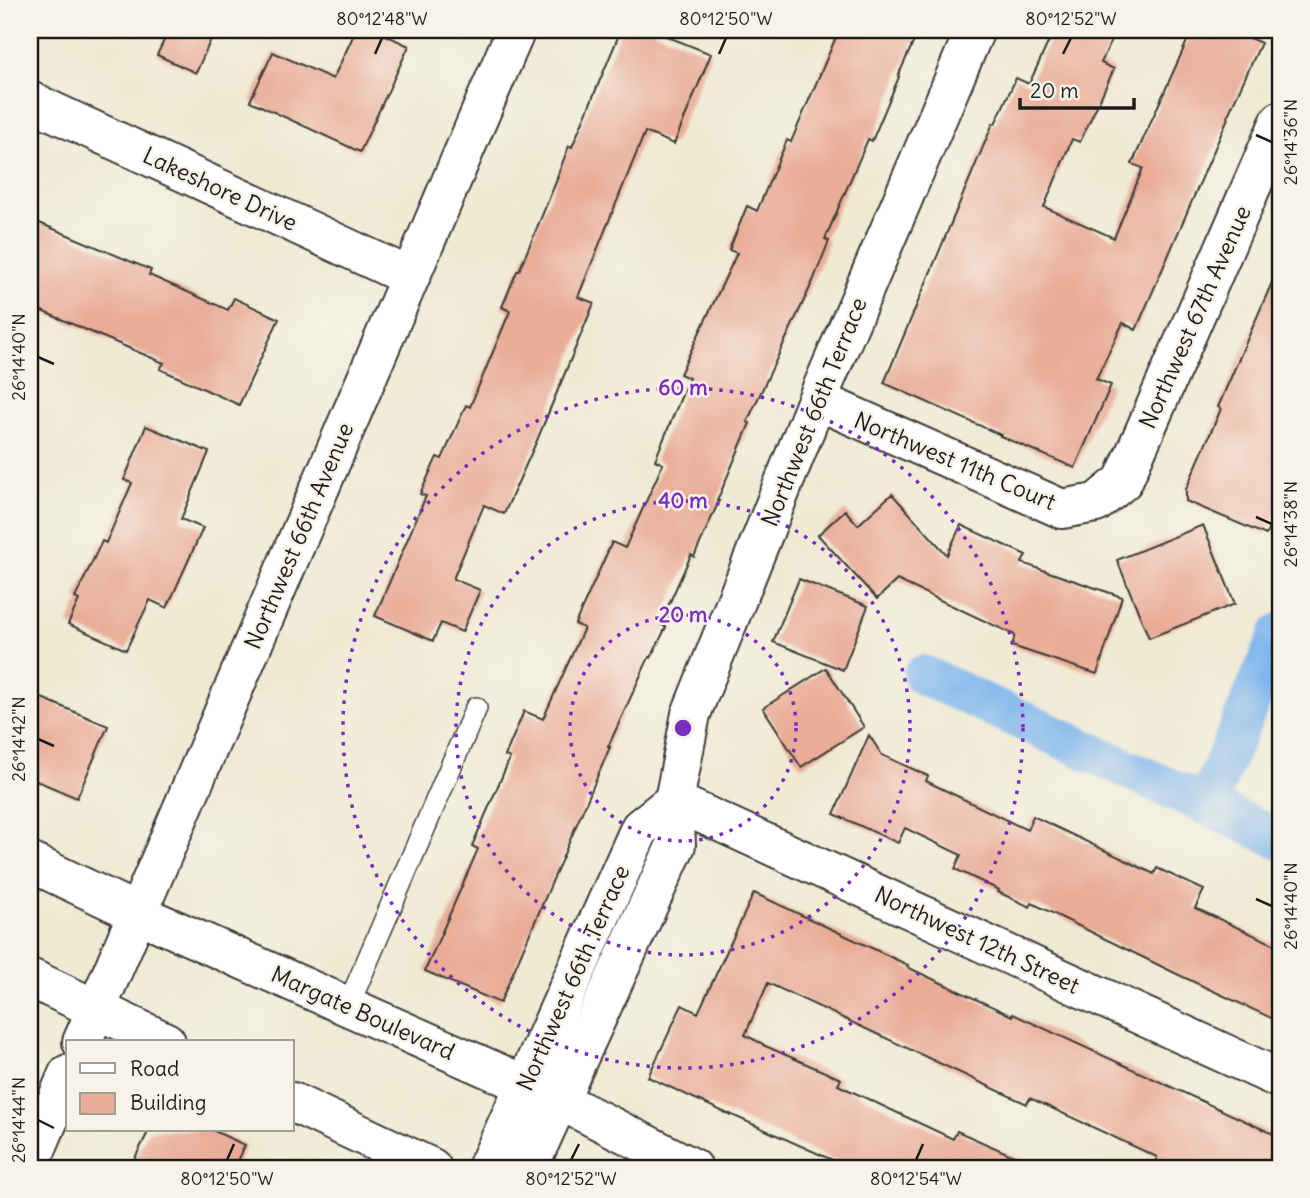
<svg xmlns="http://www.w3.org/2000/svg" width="1310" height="1198" font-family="Delius,sans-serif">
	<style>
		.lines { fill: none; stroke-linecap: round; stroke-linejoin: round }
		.canal { stroke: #7eb5ed; stroke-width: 40 }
		.building { fill: #e9ac97 }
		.lane-casing { stroke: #3c3b37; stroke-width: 24 }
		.street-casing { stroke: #3c3b37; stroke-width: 42 }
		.secondary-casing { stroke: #3c3b37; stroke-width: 42 }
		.lane { stroke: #fff; stroke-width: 21 }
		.street { stroke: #fff; stroke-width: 38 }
		.secondary { stroke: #fff; stroke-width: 38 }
		.ticks { fill: none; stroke: #1c1c1c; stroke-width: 2.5 }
		.ring { fill: none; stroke: #7b2cbf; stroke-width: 3.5; stroke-dasharray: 3.5 7 }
		.labels { text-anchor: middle; stroke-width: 5; stroke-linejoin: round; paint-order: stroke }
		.street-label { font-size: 23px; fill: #1c1c1c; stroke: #f7f3e8 }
		.centre { fill: #7b2cbf; stroke: #f7f3e8; stroke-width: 3.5 }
		.ring-label { font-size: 21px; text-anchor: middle; font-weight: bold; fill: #7b2cbf; stroke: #f7f3e8; stroke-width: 5; stroke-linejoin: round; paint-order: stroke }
		.neatline { fill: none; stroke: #1c1c1c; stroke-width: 2.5 }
		.ticks-label { font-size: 18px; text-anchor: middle; fill: #1c1c1c }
	</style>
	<rect width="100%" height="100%" fill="#f7f3e8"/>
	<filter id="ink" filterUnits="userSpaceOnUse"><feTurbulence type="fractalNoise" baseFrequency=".0143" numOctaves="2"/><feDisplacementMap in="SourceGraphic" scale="14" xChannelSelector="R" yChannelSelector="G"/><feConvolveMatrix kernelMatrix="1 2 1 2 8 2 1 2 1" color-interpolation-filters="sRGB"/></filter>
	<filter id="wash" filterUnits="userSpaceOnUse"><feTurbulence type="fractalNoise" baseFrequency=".00686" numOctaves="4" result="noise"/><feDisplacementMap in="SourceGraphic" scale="28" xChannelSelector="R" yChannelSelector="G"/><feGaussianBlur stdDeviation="1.57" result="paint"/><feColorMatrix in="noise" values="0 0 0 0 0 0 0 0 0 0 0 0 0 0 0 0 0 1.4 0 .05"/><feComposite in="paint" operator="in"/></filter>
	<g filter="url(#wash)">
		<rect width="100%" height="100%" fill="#efead3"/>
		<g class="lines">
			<path class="canal" d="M 923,675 L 1280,839
				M 1206,805 L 1280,633"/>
		</g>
		<g id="blocks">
			<path class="building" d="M 169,30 L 215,30 L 196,73 L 157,55 Z
				M 356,30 L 375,30 L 409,46 L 360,152 L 250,101 L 273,52 L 333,79 Z
				M 621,30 L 651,30 L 711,54 L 674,144 L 645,132 L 578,297 L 594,303 L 538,438 L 504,514 L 484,505 L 453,579 L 480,590 L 462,632 L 441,623 L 433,641 L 375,616 L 426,496 L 420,494 L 437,457 L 442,459 L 466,405 L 470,407 L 510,311 L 502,307 L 517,271 L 519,271 L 558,177 L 557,177 L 569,146 L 572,147 Z
				M 839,30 L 919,30 L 898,76 L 899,77 L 872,141 L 868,139 L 825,239 L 829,241 L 813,281 L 747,422 L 750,423 L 717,501 L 719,501 L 694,557 L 691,555 L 660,624 L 666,627 L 651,658 L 649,657 L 608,747 L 610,747 L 500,1003 L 425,971 L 478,849 L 472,846 L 510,758 L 505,756 L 524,711 L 543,719 L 584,628 L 575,624 L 612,542 L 625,548 L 663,464 L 655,460 L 689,378 L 680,374 L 737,253 L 729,250 L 747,206 L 757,211 L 787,140 L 791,142 Z
				M 1054,30 L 1116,30 L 1101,63 L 1114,69 L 1080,142 L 1072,139 L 1044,207 L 1114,238 L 1143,168 L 1132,164 L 1192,30 L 1232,30 L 1261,43 L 1227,117 L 1228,118 L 1136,330 L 1123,323 L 1096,379 L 1111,385 L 1075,468 L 1000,436 L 1001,435 L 884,383 L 993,123 L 995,124 L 1016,78 L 1029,84 Z
				M 30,219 L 151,270 L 149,275 L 228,310 L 234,298 L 279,319 L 239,405 L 160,369 L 164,363 L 30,306 Z
				M 1280,264 L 1280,501 L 1266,535 L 1186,501 L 1186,489 L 1221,409 L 1218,407 Z
				M 146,426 L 209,452 L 181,519 L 203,528 L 167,608 L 150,600 L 126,650 L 68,624 L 79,600 L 75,598 L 102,541 L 106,543 L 132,483 L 124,480 Z
				M 892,494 L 947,555 L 961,525 L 1026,555 L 1022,563 L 1122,597 L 1097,674 L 1012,646 L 1015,635 L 897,580 L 877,599 L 818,535 L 845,510 L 858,525 Z
				M 1203,525 L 1235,604 L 1149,638 L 1117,560 Z
				M 799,579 L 868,606 L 843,670 L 773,642 Z
				M 826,668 L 864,727 L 801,767 L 763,708 Z
				M 30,693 L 108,726 L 77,798 L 30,778 Z
				M 869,735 L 882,755 L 928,776 L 926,781 L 1027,830 L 1033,816 L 1154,874 L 1157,868 L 1204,890 L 1195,908 L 1280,947 L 1280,1022 L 1179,975 L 1032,903 L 1030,907 L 998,892 L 999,890 L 955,869 L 961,855 L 905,828 L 898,843 L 834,814 Z
				M 754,893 L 908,965 L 907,967 L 1012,1016 L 1013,1014 L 1280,1137 L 1280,1168 L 1174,1168 L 1156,1160 L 1157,1157 L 1030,1098 L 1027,1104 L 768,983 L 745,1035 L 763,1044 L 763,1045 L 841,1079 L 838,1085 L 953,1139 L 957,1131 L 1041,1168 L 850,1168 L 730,1114 L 730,1115 L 648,1077 L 682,1005 L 698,1013 Z
				M 149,1130 L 212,1130 L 245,1145 L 235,1168 L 130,1168 Z"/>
		</g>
	</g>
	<g filter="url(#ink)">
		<use href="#blocks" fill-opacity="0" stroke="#3c3b37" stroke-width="2"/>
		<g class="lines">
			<defs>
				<path id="lane" d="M 348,1006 L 476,708"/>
				<path id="street" d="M 30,101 L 410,277
					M 817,400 L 1062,509 L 1096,503 L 1123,481 L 1280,121
					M 674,801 L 1280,1079
					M 82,1042 L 96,1010
					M 30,1164 L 68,1074
					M 487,1168 L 525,1085 L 640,828 L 674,801
					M 528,1168 L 676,845 L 674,801 L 691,714 L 817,400 L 975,30"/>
				<path id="secondary" d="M 30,862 L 137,913 L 559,1100 L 693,1168
					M 30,978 L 166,1042
					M 96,1010 L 516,30
					M 292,1102 L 432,1168"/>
			</defs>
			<use href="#lane" class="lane-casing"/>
			<use href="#street" class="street-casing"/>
			<use href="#secondary" class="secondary-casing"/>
			<use href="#lane" class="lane"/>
			<use href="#street" class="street"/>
			<use href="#secondary" class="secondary"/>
		</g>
	</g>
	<path class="ticks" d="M 375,54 L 382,38M 719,54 L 726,38M 1063,54 L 1071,38M 1256,135 L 1272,142M 38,357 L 54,364M 1256,517 L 1272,524M 38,739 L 54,746M 1256,899 L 1272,906M 38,1120 L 54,1128M 227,1160 L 234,1144M 571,1160 L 579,1144M 916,1160 L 923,1144"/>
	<g class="ring">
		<circle cx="683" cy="728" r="113"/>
		<circle cx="683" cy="728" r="227"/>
		<circle cx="683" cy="728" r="340"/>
	</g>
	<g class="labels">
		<g class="street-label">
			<text transform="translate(220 189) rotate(25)" y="8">Lakeshore Drive</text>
			<text transform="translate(1195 317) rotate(-66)" y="8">Northwest 67th Avenue</text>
			<text transform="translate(814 412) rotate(-68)" y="8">Northwest 66th Terrace</text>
			<text transform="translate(955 461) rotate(23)" y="8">Northwest 11th Court</text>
			<text transform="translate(299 536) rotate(-67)" y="8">Northwest 66th Avenue</text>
			<text transform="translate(977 940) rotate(25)" y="8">Northwest 12th Street</text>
			<text transform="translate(573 978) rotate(-66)" y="8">Northwest 66th Terrace</text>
			<text transform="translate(363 1013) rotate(24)" y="8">Margate Boulevard</text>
		</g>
	</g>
	<circle cx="683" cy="728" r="10" class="centre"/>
	<g class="ring-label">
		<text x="683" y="395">60 m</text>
		<text x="683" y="508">40 m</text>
		<text x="683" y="622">20 m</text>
	</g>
	<rect width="1310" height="1198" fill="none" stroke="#f7f3e8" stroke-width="77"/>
	<rect x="66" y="1040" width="228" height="91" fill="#f7f3e8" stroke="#9f9d96" stroke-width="2"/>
	<rect x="80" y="1063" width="35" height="10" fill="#ffffff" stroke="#9f9d96" stroke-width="2"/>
	<text x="130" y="1076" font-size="21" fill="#1c1c1c">Road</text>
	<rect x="80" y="1093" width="35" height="21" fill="#e9ac97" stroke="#9f9d96" stroke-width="2"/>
	<text x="130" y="1110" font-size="21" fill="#1c1c1c">Building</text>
	<path d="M1020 98v10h114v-10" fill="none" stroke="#1c1c1c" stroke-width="3.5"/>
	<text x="1030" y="98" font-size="21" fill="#1c1c1c" stroke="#f7f3e8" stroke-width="5" paint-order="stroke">20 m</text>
	<rect x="38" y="38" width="1234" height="1122" class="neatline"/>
	<g class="ticks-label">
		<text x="382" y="25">80°12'48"W</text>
		<text x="726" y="25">80°12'50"W</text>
		<text x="1071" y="25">80°12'52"W</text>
		<text transform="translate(1291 142) rotate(-90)" y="6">26°14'36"N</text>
		<text transform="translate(19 357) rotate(-90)" y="6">26°14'40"N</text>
		<text transform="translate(1291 524) rotate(-90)" y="6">26°14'38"N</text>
		<text transform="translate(19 739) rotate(-90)" y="6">26°14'42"N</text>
		<text transform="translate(1291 906) rotate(-90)" y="6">26°14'40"N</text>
		<text transform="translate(19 1120) rotate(-90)" y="6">26°14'44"N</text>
		<text x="227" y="1185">80°12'50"W</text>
		<text x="571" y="1185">80°12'52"W</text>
		<text x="916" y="1185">80°12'54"W</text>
	</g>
</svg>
